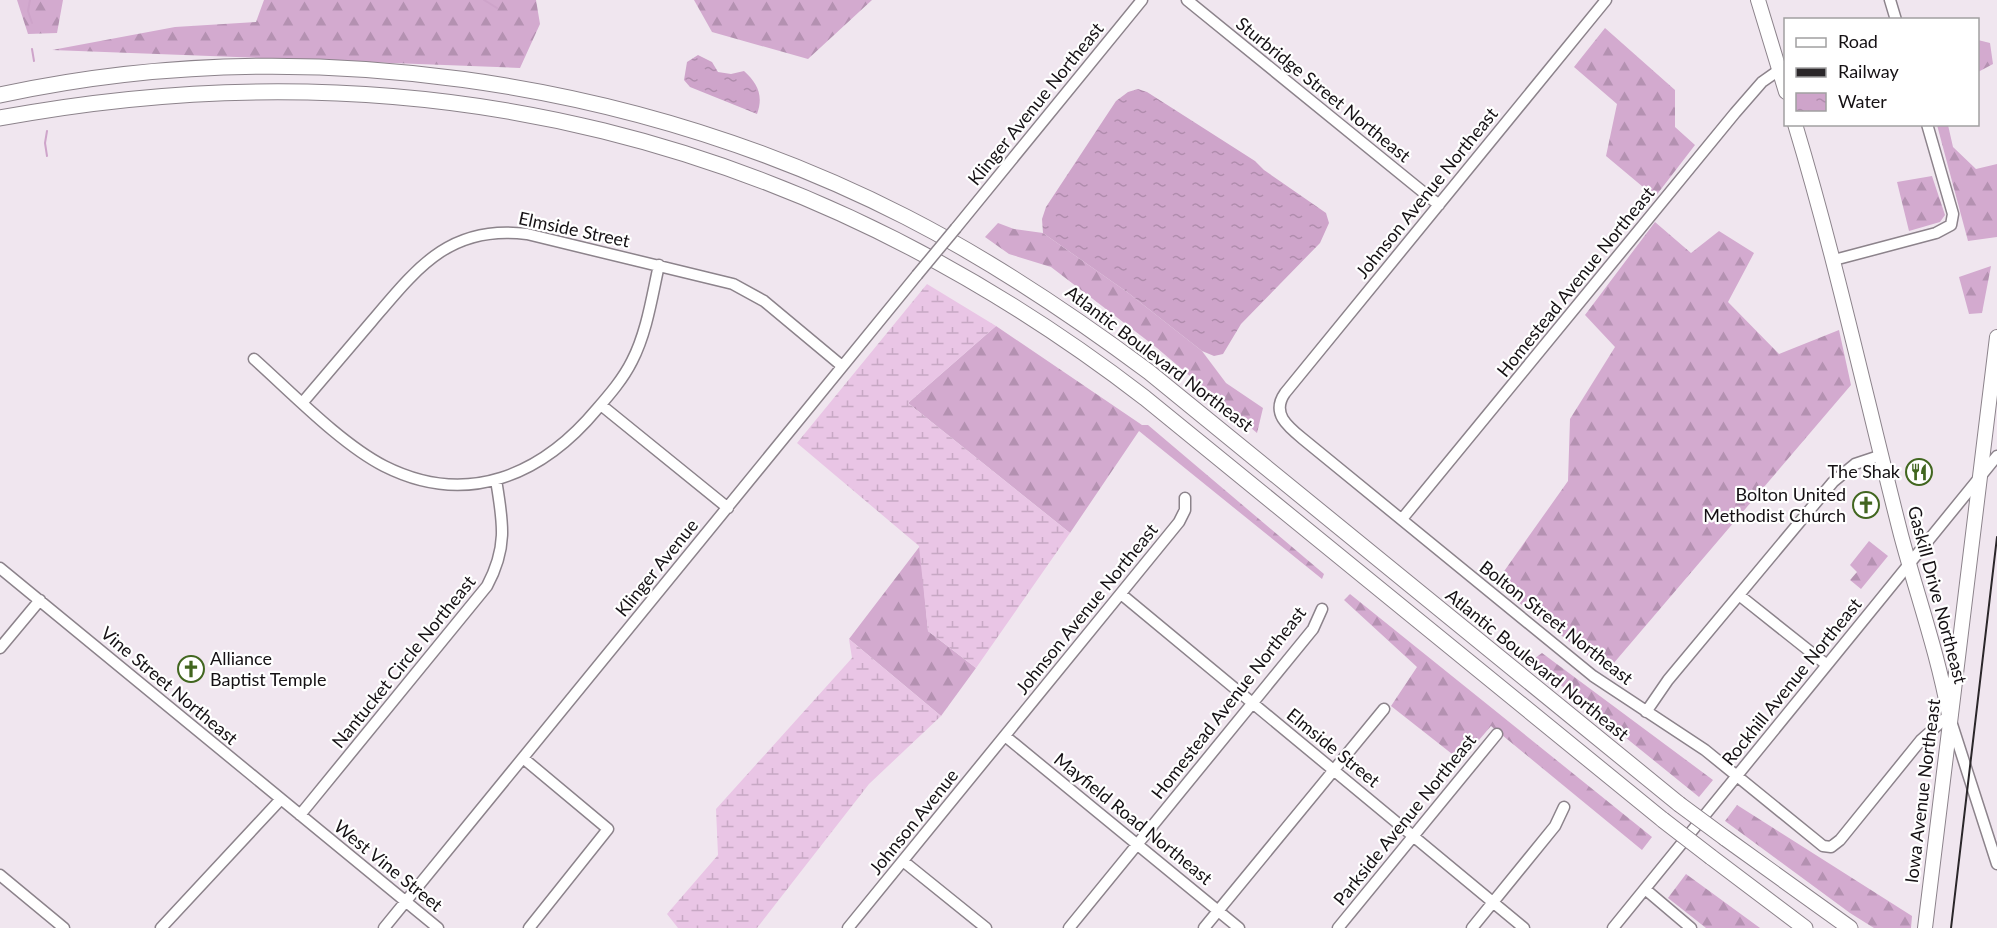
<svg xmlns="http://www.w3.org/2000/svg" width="1997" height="928" font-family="Lato,sans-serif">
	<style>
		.forest { fill: url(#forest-firs) }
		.wetland { fill: url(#wetland-marsh) }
		.water { fill: url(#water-ripples) }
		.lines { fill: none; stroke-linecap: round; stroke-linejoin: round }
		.stream { stroke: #cea4ca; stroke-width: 2 }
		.minor-casing { stroke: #8c838b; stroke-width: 13 }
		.major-casing { stroke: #8c838b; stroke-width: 16 }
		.highway-casing { stroke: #8c838b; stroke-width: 17 }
		.minor { stroke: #fff; stroke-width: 10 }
		.major { stroke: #fff; stroke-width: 14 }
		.highway { stroke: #fff; stroke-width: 15 }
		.rail { stroke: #2b272a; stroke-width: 2 }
		.minor-bridge-casing { stroke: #8c838b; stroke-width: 13; stroke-linecap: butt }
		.highway-bridge-casing { stroke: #8c838b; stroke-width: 17; stroke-linecap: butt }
		.minor-bridge { stroke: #fff; stroke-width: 10 }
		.highway-bridge { stroke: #fff; stroke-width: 15 }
		.labels { text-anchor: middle; stroke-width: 4.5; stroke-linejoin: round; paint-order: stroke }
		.street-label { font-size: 18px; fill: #151114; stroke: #fff }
		.poi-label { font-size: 18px; fill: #151114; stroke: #fff; text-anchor: end }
	</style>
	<defs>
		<pattern id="forest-firs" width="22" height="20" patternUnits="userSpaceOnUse" patternTransform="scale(1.5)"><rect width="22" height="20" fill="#d3aacf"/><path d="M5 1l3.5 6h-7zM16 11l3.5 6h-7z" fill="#b491b1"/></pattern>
		<pattern id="wetland-marsh" width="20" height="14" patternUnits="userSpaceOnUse" patternTransform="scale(1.5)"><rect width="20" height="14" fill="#e9c5e5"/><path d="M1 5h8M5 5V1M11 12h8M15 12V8" fill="none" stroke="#c7a8c4"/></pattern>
		<pattern id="water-ripples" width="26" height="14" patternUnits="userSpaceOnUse" patternTransform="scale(1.5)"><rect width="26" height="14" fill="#cea4ca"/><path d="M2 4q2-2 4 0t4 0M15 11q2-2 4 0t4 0" fill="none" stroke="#b08cad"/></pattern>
	</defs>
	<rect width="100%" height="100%" fill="#f0e6ef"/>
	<path class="forest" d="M 17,0 L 63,0 L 57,33 L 28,34 Z
		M 264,0 L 536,0 L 540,24 L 520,68 L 52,50 L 175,27 L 256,22 Z
		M 694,0 L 872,0 L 808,59 L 712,32 Z
		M 1605,28 L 1675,90 L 1675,127 L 1695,145 L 1655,197 L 1606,156 L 1617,104 L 1574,67 Z
		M 1978,40 L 1990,43 L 1993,64 L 1978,72 Z
		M 1937,125 L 1948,125 L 1953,147 L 1976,169 L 1997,164 L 1997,237 L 1968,241 Z
		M 1932,176 L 1945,215 L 1940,222 L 1909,231 L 1897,182 Z
		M 1655,222 L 1691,253 L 1719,231 L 1754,253 L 1728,302 L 1779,354 L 1839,330 L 1851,385 L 1607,671 L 1495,584 L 1568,481 L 1570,419 L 1615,347 L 1585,315 Z
		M 998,223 L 1014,229 L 1043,233 L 1127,292 L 1202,351 L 1226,383 L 1263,408 L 1257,433 L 1157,348 L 1051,267 L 1009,254 L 985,237 Z
		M 1991,266 L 1982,313 L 1969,314 L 1959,277 Z
		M 996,326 L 1142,425 L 1148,425 L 1324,574 L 1322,579 L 1139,431 L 1070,533 L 908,403 Z
		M 1869,541 L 1888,556 L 1861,589 L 1850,580 L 1857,572 L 1850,565 Z
		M 920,546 L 928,631 L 976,668 L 941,716 L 849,639 Z
		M 1350,594 L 1652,837 L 1642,850 L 1491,726 L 1461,761 L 1391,706 L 1417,667 L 1344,600 Z
		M 1542,653 L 1713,780 L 1699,797 L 1531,661 Z
		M 1737,805 L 1912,916 L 1911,928 L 1874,928 L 1850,913 L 1725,821 Z
		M 1686,874 L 1760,928 L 1706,928 L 1668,898 Z"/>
	<path class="wetland" d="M 927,284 L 996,326 L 908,403 L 1070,533 L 976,668 L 928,631 L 919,546 L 797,443 Z
		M 849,639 L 941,716 L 869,784 L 757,928 L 678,928 L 667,914 L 718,855 L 716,809 L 852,658 Z"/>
	<path class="water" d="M 698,55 L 712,62 L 718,72 L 731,74 L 744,71 C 757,83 764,95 757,114 L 690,87 L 684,80 L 687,62 Z
		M 1138,89 L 1147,92 L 1255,161 L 1264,170 L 1326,213 L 1329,223 L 1320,243 L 1241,324 L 1223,354 L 1214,356 L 1202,351 L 1127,292 L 1043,233 L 1042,219 L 1046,207 L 1116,101 L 1128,92 Z"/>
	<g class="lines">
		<path class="stream" d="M 30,0 L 28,11 L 32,23
			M 484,0 L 497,8
			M 32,49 L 34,61
			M 47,156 L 45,143 L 47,131"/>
		<defs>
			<path id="minor" d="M 1187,0 L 1439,205
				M 1606,0 L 1285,393 C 1271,413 1287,426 1303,439 L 1593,676 L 1705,750 L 1823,846 L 1831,847 L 1840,840 L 1921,740 L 1949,715 L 1997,864
				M 1890,0 L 1896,20
				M 956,228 L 1142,0
				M 1834,260 L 1936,233 L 1951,225 L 1953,214 L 1927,124
				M 254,359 C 291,392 341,444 384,466 C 467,508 542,475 597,409 C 610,394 623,379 632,361 C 647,332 652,296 659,265
				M 303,402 C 326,375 349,348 372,321 C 417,268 450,224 527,234 L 733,284 L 764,301 L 842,366
				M 601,405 L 728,508
				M 1402,519 L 1735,113 L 1762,82 L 1779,70
				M 0,568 L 438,928
				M 1121,594 L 1524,928
				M 1739,595 L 1827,665
				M 0,648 L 40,600
				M 1646,712 L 1668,680 L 1833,482 L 1855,464 L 1882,455
				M 1005,736 L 1239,928
				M 523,758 L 608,829 L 529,928
				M 300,815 L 487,586 C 508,547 503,522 496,480
				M 903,861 L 986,928
				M 0,875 L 64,928
				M 1645,889 L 1691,928
				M 161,928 L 281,799
				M 384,928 L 917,275
				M 848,928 L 1179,522 L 1185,510 L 1185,498
				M 1069,928 L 1313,629 L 1322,609
				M 1204,928 L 1384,709
				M 1338,928 L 1497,734
				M 1472,928 L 1555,826 L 1564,807
				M 1613,928 L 1997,456"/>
			<path id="major" d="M 1758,0 L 1786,92
				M 1795,124 C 1836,260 1866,398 1901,535 C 1917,595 1938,654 1949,715
				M 1925,928 L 1997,337"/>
			<path id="highway" d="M 0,95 C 301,30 633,78 906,217 C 992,261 1071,314 1149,372 L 1679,804
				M 0,118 C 421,40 806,137 1145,398 L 1663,820
				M 1725,838 L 1850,928
				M 1711,857 L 1805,928"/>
		</defs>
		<use href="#minor" class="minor-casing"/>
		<use href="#major" class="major-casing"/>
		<use href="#highway" class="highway-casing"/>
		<use href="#minor" class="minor"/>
		<use href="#major" class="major"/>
		<use href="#highway" class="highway"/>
		<path class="rail" d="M 1951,928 L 1997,537"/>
		<defs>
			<path id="minor-bridge" d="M 917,275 L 956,228"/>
			<path id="highway-bridge" d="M 1679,804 L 1725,838
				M 1663,820 L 1711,857"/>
		</defs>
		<use href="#minor-bridge" class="minor-bridge-casing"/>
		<use href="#highway-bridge" class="highway-bridge-casing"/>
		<use href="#minor-bridge" class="minor-bridge"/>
		<use href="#highway-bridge" class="highway-bridge"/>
	</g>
	<defs>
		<symbol id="restaurant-ring" viewBox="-11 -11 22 22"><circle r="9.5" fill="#fff" stroke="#41661f" stroke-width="1.5"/><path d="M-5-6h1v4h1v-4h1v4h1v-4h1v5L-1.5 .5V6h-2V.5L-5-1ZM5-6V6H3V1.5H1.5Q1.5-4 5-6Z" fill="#41661f"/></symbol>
		<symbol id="church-ring" viewBox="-11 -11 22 22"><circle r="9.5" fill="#fff" stroke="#41661f" stroke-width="1.5"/><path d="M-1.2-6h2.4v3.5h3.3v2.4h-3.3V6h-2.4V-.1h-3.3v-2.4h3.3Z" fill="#41661f"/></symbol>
	</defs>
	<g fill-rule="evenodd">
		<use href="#restaurant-ring" x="1904" y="457" width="30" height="30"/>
		<use href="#church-ring" x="1851" y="490" width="30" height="30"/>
		<use href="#church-ring" x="176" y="654" width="30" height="30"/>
	</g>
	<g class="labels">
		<g class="street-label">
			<text transform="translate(1323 90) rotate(39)" y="6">Sturbridge Street Northeast</text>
			<text transform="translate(1036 104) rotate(-51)" y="6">Klinger Avenue Northeast</text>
			<text transform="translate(1427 193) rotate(-51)" y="6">Johnson Avenue Northeast</text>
			<text transform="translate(574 230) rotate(12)" y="6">Elmside Street</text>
			<text transform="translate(1576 282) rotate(-51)" y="6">Homestead Avenue Northeast</text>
			<text transform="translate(1159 359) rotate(37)" y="6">Atlantic Boulevard Northeast</text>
			<text transform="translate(657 568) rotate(-51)" y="6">Klinger Avenue</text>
			<text transform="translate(1937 595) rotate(75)" y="6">Gaskill Drive Northeast</text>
			<text transform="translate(1087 609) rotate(-51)" y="6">Johnson Avenue Northeast</text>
			<text transform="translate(1556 623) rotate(38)" y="6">Bolton Street Northeast</text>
			<text transform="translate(404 662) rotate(-51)" y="6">Nantucket Circle Northeast</text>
			<text transform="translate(1537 665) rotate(39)" y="6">Atlantic Boulevard Northeast</text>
			<text transform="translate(1792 682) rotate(-51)" y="6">Rockhill Avenue Northeast</text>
			<text transform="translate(169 686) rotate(40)" y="6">Vine Street Northeast</text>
			<text transform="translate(1229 703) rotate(-52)" y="6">Homestead Avenue Northeast</text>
			<text transform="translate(1333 748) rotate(39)" y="6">Elmside Street</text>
			<text transform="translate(1923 791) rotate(-83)" y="6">Iowa Avenue Northeast</text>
			<text transform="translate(1133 819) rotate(39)" y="6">Mayfield Road Northeast</text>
			<text transform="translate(1405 820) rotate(-51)" y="6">Parkside Avenue Northeast</text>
			<text transform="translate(914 822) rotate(-51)" y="6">Johnson Avenue</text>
			<text transform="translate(388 866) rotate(39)" y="6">West Vine Street</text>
		</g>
		<g class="poi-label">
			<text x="1900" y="478">The Shak</text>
			<text x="1846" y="501">Bolton United<tspan x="1846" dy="21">Methodist Church</tspan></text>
			<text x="210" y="665" text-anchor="start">Alliance<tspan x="210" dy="21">Baptist Temple</tspan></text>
		</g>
	</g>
	<rect x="1784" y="18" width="195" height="108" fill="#ffffff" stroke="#a1a0a1" stroke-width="1.5"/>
	<rect x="1796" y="38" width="30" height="9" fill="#ffffff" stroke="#a1a0a1" stroke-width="1.5"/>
	<text x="1838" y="48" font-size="18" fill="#151114">Road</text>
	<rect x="1796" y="68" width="30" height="9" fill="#2b272a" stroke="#a1a0a1" stroke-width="1.5"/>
	<text x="1838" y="78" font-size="18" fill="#151114">Railway</text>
	<rect x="1796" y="93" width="30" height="18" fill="url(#water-ripples)" stroke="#a1a0a1" stroke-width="1.5"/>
	<text x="1838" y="108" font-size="18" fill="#151114">Water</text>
</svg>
